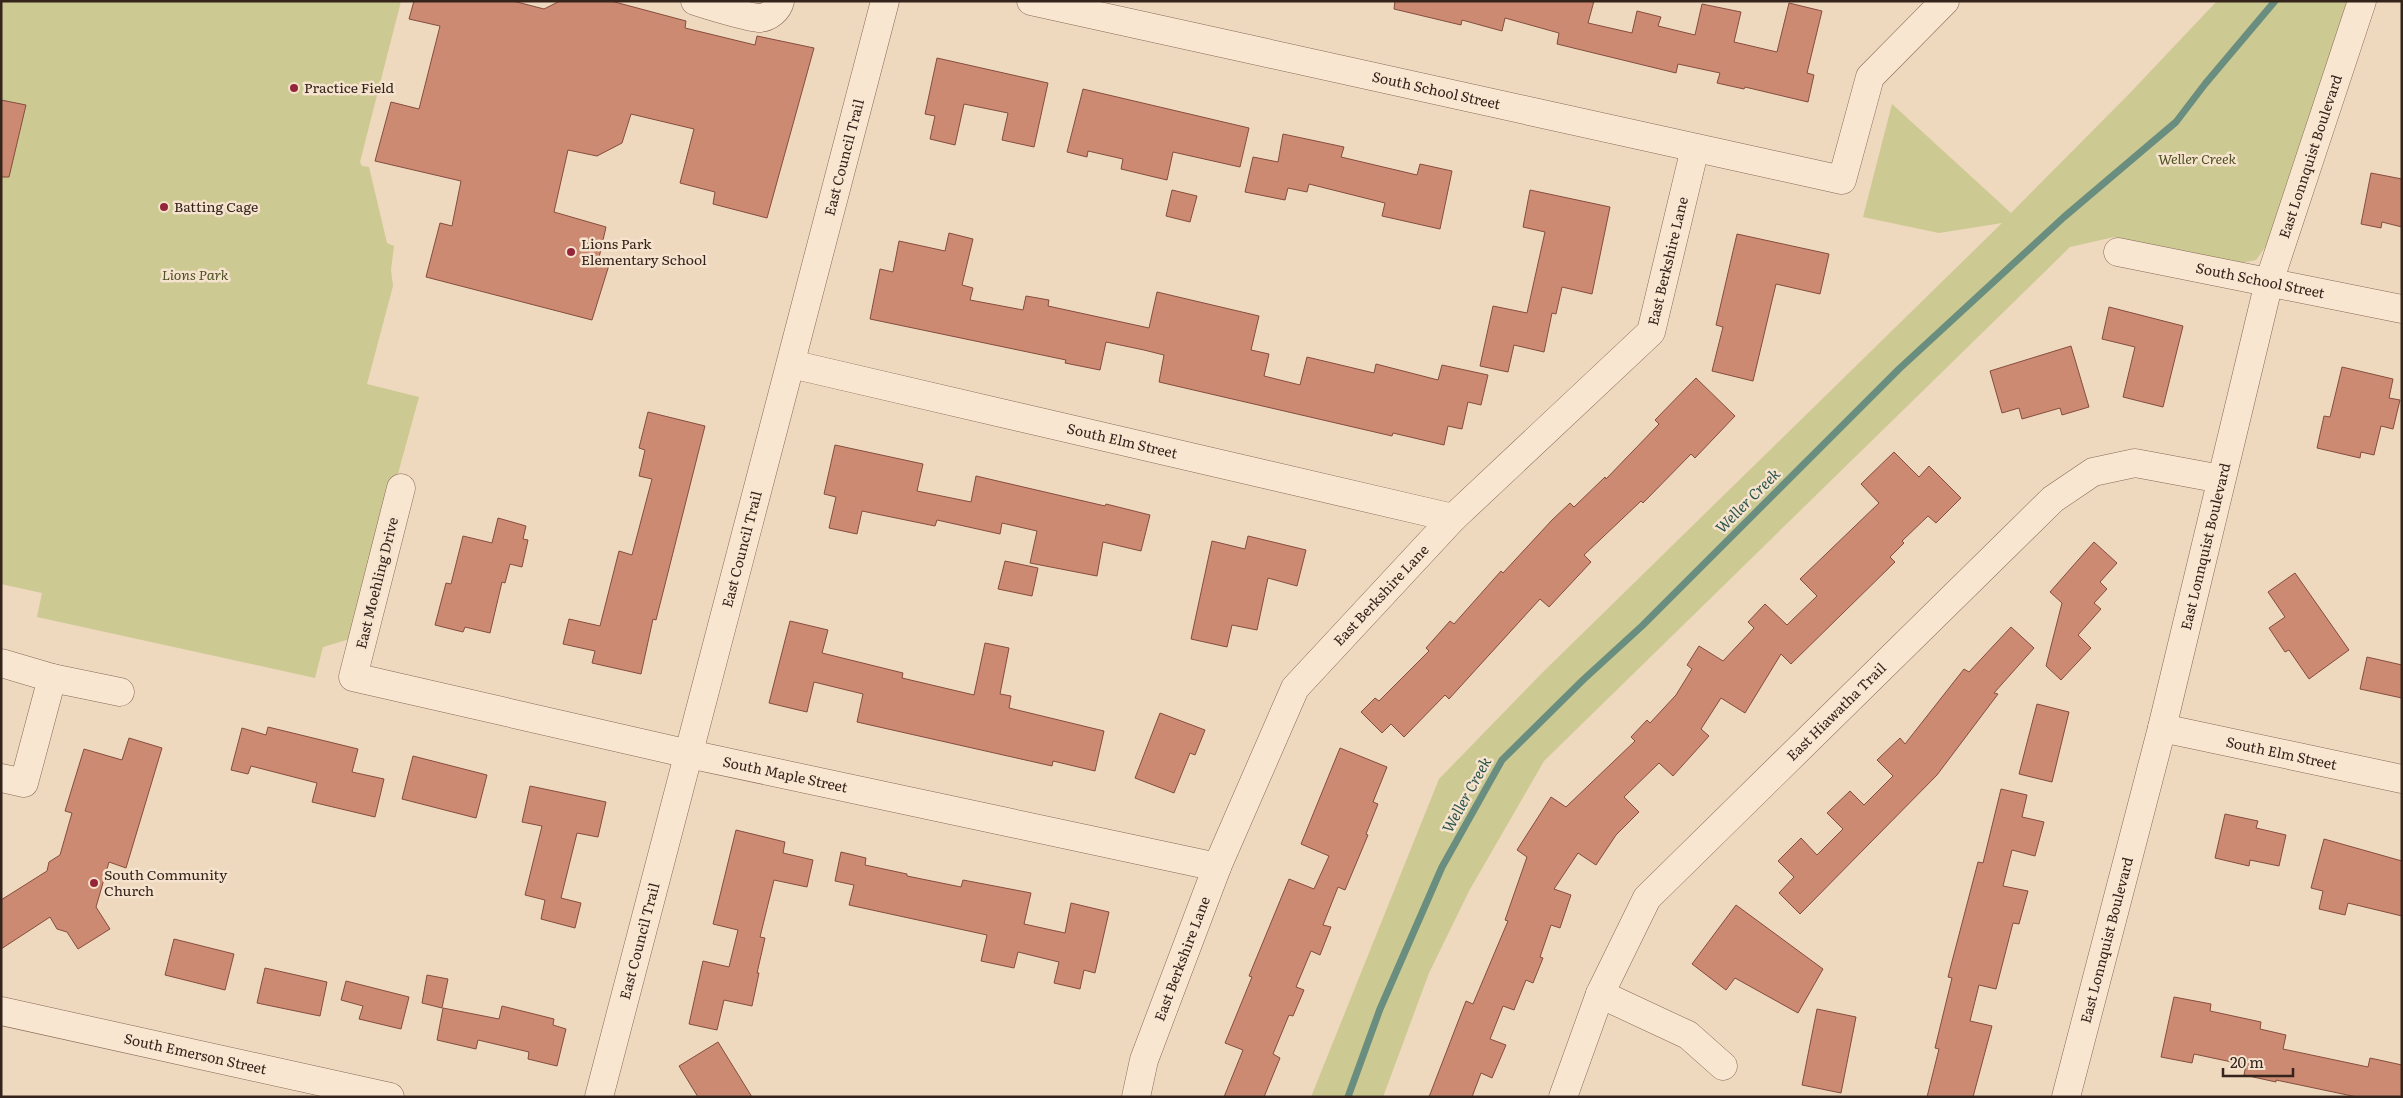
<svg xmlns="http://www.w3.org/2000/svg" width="2403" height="1098" font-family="Literata,serif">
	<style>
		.green { fill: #ccc992 }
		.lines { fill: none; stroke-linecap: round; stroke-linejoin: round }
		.stream { stroke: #698d7e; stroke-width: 7 }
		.building { fill: #cc8a73; stroke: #854d3d }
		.minor-casing { stroke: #866857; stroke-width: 29 }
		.minor { stroke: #f9e6d1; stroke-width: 28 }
		.poi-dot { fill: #95263a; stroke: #f5e3ce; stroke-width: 2 }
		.labels { text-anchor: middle; stroke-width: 5; stroke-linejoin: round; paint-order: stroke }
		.poi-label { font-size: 14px; fill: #35241c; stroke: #f5e3ce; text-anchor: start }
		.street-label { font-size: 14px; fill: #35241c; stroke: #f5e3ce }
		.park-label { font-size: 14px; font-style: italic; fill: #4e5222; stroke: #f5e3ce }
		.water-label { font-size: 15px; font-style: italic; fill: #2b554b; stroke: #f5e3ce }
	</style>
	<rect width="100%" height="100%" fill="#eed8be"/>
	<path class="green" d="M 1,1 L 401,1 L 360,162 L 362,166 L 369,167 L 387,243 L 394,246 L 391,270 L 393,286 L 367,384 L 419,397 L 353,638 L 323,647 L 315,678 L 37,617 L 42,593 L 1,584 Z
		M 2217,1 L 2348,1 L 2266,246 L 2256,260 L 2241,263 L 2114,237 L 2070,247 L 1544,761 L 1469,891 L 1429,973 L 1383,1097 L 1311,1097 L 1439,779 L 1541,674 L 2002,223 L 1939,233 L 1863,217 L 1892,104 L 2011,213 L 2130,93 Z"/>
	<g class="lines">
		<path class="stream" d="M 1348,1097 L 1380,1009 L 1442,867 L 1502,760 L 1584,679 L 1642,626 L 1899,369 L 2064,217 L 2176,122 L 2205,84 L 2275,1"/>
	</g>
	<path class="building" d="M 414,1 L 513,1 L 544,9 L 560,1 L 611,1 L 686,21 L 685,28 L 755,45 L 757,36 L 814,48 L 767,218 L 713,204 L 715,192 L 680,183 L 694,129 L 631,114 L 622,143 L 597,156 L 568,150 L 554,212 L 606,227 L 598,262 L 609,265 L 592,320 L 426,277 L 440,223 L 452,226 L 461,181 L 375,161 L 391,102 L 419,109 L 440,26 L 409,19 Z
		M 1395,1 L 1594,1 L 1588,23 L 1632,33 L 1637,11 L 1661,17 L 1658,26 L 1695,35 L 1702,4 L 1741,12 L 1734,42 L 1777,52 L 1789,3 L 1822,11 L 1807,73 L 1814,75 L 1808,102 L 1745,87 L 1744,89 L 1717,83 L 1720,73 L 1678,64 L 1676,73 L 1557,44 L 1559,33 L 1505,18 L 1502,31 L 1462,20 L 1461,25 L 1394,9 Z
		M 937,58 L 1048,83 L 1034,147 L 1002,140 L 1008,113 L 964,104 L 955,145 L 930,139 L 935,116 L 925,114 Z
		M 1083,89 L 1249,128 L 1240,167 L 1173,152 L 1167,180 L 1121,169 L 1123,159 L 1088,151 L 1087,157 L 1067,152 Z
		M 1,100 L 26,105 L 9,177 L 1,177 Z
		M 1283,134 L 1344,147 L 1341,157 L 1417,175 L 1420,164 L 1452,171 L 1440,229 L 1382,216 L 1385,203 L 1309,184 L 1307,192 L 1288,188 L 1285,200 L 1245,192 L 1253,157 L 1278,162 Z
		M 2371,173 L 2402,179 L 2402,227 L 2382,222 L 2381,228 L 2361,224 Z
		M 1172,190 L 1197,196 L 1190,222 L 1166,216 Z
		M 1530,190 L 1610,207 L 1592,294 L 1562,287 L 1556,314 L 1552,313 L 1544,352 L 1514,345 L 1508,372 L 1480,366 L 1493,306 L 1527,313 L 1545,232 L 1523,227 Z
		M 949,233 L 973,239 L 962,285 L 973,288 L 970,300 L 1023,310 L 1026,296 L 1049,300 L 1048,306 L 1149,328 L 1157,292 L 1259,316 L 1251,350 L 1269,354 L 1264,376 L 1300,385 L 1307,357 L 1374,373 L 1376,364 L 1438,380 L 1442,365 L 1488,375 L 1481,405 L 1468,402 L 1462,429 L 1448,426 L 1444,445 L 1393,433 L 1392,436 L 1159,382 L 1164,355 L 1144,350 L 1106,342 L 1100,370 L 1065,363 L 1066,360 L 870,319 L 880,269 L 893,272 L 899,241 L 945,251 Z
		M 1737,234 L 1829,254 L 1820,294 L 1776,284 L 1753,381 L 1712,371 L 1723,327 L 1716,325 Z
		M 2109,307 L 2183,326 L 2163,407 L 2123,397 L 2135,347 L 2102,339 Z
		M 2071,346 L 2089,407 L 2062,415 L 2060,408 L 2022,419 L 2019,408 L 2002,413 L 1990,371 Z
		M 2342,367 L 2393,379 L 2389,398 L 2400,400 L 2393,429 L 2381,426 L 2374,455 L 2361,452 L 2360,458 L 2317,448 L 2324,416 L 2330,417 Z
		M 1696,378 L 1735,416 L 1695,458 L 1691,454 L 1643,503 L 1641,501 L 1584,555 L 1591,562 L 1549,607 L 1540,599 L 1449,699 L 1445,695 L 1404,737 L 1391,724 L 1382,733 L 1361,712 L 1375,698 L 1379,701 L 1429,651 L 1426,648 L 1450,621 L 1454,624 L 1501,571 L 1503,573 L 1552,520 L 1570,503 L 1574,507 L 1605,477 L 1606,479 L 1659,424 L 1655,420 Z
		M 648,412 L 705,426 L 656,620 L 653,619 L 641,674 L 592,663 L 595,651 L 563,644 L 569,619 L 600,626 L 619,551 L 632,555 L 652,479 L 639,476 L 645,450 L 639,448 Z
		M 835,445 L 923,464 L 917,491 L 971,502 L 976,476 L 1105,506 L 1106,504 L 1150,515 L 1141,551 L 1103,542 L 1097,576 L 1030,563 L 1037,531 L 1002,523 L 1000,534 L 937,520 L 935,526 L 862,511 L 857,534 L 829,528 L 836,497 L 824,494 Z
		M 1894,452 L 1919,477 L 1929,466 L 1961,498 L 1936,523 L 1928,516 L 1902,541 L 1904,543 L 1890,557 L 1895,562 L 1791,664 L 1781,654 L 1745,713 L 1721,698 L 1701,729 L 1709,736 L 1673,776 L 1659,763 L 1624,797 L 1639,812 L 1616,835 L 1596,865 L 1578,853 L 1554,889 L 1571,895 L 1560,928 L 1551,925 L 1540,957 L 1543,958 L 1533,983 L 1526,980 L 1514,1010 L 1503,1006 L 1490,1039 L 1506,1045 L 1492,1078 L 1481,1073 L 1472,1097 L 1429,1097 L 1466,1001 L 1473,1004 L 1508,921 L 1505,920 L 1527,857 L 1517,850 L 1551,797 L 1566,807 L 1635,741 L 1631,737 L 1647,720 L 1650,723 L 1676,695 L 1692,669 L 1687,665 L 1699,646 L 1723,661 L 1754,628 L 1748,622 L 1765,604 L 1787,625 L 1817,596 L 1800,579 L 1879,503 L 1861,484 Z
		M 498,518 L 526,526 L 523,539 L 528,540 L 522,567 L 510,564 L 505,583 L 502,582 L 490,633 L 465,627 L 463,632 L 435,625 L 446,583 L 451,584 L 463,536 L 492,543 Z
		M 1248,536 L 1306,550 L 1297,586 L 1268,578 L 1257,630 L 1232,625 L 1227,647 L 1191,639 L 1212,541 L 1245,549 Z
		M 2094,542 L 2117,563 L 2100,582 L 2107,589 L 2094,603 L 2101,609 L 2078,635 L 2091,648 L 2061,680 L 2046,666 L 2062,603 L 2050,592 Z
		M 1005,561 L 1038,568 L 1032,596 L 998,589 Z
		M 2295,573 L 2349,650 L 2309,679 L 2289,650 L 2285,652 L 2269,628 L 2285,617 L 2268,592 Z
		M 790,621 L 828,630 L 822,653 L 903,673 L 902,678 L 974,695 L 985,643 L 1009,648 L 1000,694 L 1011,696 L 1009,708 L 1104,731 L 1095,771 L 1053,761 L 1052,766 L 857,722 L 863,694 L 814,682 L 807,712 L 769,703 Z
		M 2011,627 L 2034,648 L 1994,693 L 1998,694 L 1937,775 L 1800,914 L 1779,893 L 1794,877 L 1778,861 L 1801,838 L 1817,855 L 1843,829 L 1827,813 L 1850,791 L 1864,805 L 1893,776 L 1877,760 L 1900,738 L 1905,744 L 1964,669 L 1969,672 Z
		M 2367,657 L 2402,665 L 2402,698 L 2360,689 Z
		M 2037,704 L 2069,712 L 2052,782 L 2019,774 Z
		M 1160,713 L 1205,730 L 1195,755 L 1190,753 L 1174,793 L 1135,778 Z
		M 268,727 L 358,749 L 352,772 L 384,779 L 375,817 L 312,802 L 317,783 L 251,766 L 248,774 L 231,770 L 242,728 L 266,735 Z
		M 129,738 L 162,748 L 126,868 L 109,862 L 96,907 L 110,929 L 78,949 L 67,932 L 57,929 L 50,917 L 1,949 L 1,900 L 47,871 L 49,862 L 60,855 L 72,813 L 65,811 L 84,749 L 122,760 Z
		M 1340,748 L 1387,767 L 1373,802 L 1378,804 L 1366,834 L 1368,835 L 1345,890 L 1338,887 L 1323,925 L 1331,927 L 1320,955 L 1311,951 L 1296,987 L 1304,990 L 1293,1016 L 1289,1015 L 1273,1054 L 1280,1058 L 1264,1097 L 1224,1097 L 1243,1050 L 1225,1043 L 1252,977 L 1249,976 L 1289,879 L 1314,889 L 1329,856 L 1301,844 Z
		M 413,756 L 487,775 L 476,818 L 402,799 Z
		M 530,786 L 606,802 L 598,837 L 577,833 L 561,898 L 581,903 L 575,928 L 541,919 L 545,900 L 525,895 L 542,826 L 522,822 Z
		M 2001,789 L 2027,795 L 2022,817 L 2044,822 L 2035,856 L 2012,850 L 2003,886 L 2028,891 L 2019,924 L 2013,923 L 1996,989 L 1979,985 L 1970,1021 L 1992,1026 L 1973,1097 L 1927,1097 L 1939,1049 L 1935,1048 L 1952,978 L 1948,977 L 1978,862 L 1983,863 Z
		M 2225,814 L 2258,821 L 2256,828 L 2286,835 L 2279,866 L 2250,860 L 2249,866 L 2215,858 Z
		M 736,830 L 785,842 L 783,853 L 813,860 L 807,887 L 774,880 L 760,937 L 765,938 L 757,973 L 759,973 L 752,1006 L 724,1000 L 717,1030 L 689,1024 L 703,961 L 729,967 L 738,930 L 713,924 Z
		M 2324,839 L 2402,861 L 2402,916 L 2348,903 L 2345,915 L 2319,909 L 2323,891 L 2311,888 Z
		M 841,852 L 866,858 L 865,865 L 907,874 L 907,876 L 961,887 L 963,880 L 1031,893 L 1024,924 L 1065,933 L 1071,903 L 1109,912 L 1095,973 L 1084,970 L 1080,989 L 1054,983 L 1059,962 L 1018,952 L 1014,968 L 981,961 L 987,935 L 849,905 L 854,885 L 835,881 Z
		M 1736,905 L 1823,969 L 1798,1013 L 1735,978 L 1726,990 L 1692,964 Z
		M 174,939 L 234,954 L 225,990 L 165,975 Z
		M 265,968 L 327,982 L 320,1016 L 257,1003 Z
		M 427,975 L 448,979 L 442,1008 L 422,1003 Z
		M 346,981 L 409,997 L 401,1029 L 359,1019 L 363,1006 L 341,1000 Z
		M 2174,997 L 2211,1004 L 2210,1011 L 2261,1022 L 2260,1029 L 2286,1035 L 2283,1049 L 2368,1067 L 2370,1058 L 2402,1065 L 2402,1097 L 2357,1097 L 2276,1080 L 2276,1082 L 2244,1075 L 2246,1065 L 2194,1054 L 2192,1063 L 2161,1057 Z
		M 502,1006 L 554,1019 L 553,1025 L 566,1029 L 557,1066 L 528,1059 L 529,1052 L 478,1040 L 476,1049 L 437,1040 L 443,1008 L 499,1019 Z
		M 1817,1009 L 1856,1017 L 1841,1093 L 1802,1085 Z
		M 718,1042 L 752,1097 L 698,1097 L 679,1066 Z"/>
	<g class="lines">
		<defs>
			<g id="minor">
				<path d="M 695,1 C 707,5 750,18 760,18 C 769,17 778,10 780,1"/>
				<path id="s1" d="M 1031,1 L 1842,180 L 1870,77 L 1945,1"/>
				<path id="s2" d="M 2118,252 L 2402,309"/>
				<path id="s3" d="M 791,364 L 1453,518"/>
				<path id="s4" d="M 401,488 L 353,677 L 689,754 L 1217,867"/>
				<path d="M 1,663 L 52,678"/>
				<path id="s5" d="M 2162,728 L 2402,779"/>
				<path d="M 1,778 L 24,783 L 52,678 L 120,692"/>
				<path d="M 1600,994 L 1688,1035 L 1723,1066"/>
				<path id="s6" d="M 1,1011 L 390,1097"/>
				<path id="s7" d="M 599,1097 L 885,1"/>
				<path id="s8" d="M 1136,1097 L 1144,1060 L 1217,867 L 1295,688 L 1453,518 L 1651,332 L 1695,148"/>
				<path id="s9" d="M 1563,1097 L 1600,994 L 1647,898 L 2053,499 L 2093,472 L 2135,463 L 2221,479"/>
				<path id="s10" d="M 2066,1097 L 2162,728 L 2269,282 L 2362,1"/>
			</g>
		</defs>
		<use href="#minor" class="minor-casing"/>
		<use href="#minor" class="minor"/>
	</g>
	<g class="poi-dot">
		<circle cx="294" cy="88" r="5"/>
		<circle cx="164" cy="207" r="5"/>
		<circle cx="571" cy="252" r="5"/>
		<circle cx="94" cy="883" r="5"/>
	</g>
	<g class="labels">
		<g class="poi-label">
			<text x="304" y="93">Practice Field</text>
			<text x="174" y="212">Batting Cage</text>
			<text x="581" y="249">Lions Park<tspan x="581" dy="16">Elementary School</tspan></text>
			<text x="104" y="880">South Community<tspan x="104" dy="16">Church</tspan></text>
		</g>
		<g class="street-label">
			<text dy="5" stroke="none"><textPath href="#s1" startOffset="415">South School Street</textPath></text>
			<text dy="5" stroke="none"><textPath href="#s10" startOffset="972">East Lonnquist Boulevard</textPath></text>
			<text dy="5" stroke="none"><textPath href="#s7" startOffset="971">East Council Trail</textPath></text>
			<text dy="5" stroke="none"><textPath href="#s8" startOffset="1016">East Berkshire Lane</textPath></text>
			<text dy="5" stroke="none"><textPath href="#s2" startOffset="145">South School Street</textPath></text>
			<text dy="5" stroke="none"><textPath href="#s3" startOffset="340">South Elm Street</textPath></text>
			<text dy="5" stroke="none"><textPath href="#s10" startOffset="568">East Lonnquist Boulevard</textPath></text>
			<text dy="5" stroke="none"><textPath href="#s7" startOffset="566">East Council Trail</textPath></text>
			<text transform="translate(377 583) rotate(-76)" y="5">East Moehling Drive</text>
			<text dy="5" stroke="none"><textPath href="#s8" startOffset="566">East Berkshire Lane</textPath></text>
			<text dy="5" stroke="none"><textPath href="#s9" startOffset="482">East Hiawatha Trail</textPath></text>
			<text dy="5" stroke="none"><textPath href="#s5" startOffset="122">South Elm Street</textPath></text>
			<text dy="5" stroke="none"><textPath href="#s4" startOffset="638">South Maple Street</textPath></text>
			<text dy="5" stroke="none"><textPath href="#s10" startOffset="162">East Lonnquist Boulevard</textPath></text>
			<text dy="5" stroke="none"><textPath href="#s7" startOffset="161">East Council Trail</textPath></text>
			<text dy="5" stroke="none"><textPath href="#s8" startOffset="146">East Berkshire Lane</textPath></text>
			<text dy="5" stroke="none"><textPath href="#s6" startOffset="199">South Emerson Street</textPath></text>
		</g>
		<g class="park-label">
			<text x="2197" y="164">Weller Creek</text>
			<text x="195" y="280">Lions Park</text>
		</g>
		<g class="water-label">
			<text transform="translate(1748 501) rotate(-45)" y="5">Weller Creek</text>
			<text transform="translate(1467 795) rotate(-61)" y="5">Weller Creek</text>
		</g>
	</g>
	<rect width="2403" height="1098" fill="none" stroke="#35241c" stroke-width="5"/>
	<path d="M2223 1068v8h70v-8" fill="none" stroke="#35241c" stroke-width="2.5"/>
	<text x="2230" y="1068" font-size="15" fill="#35241c" stroke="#f5e3ce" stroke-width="4" paint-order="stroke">20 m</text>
</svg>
